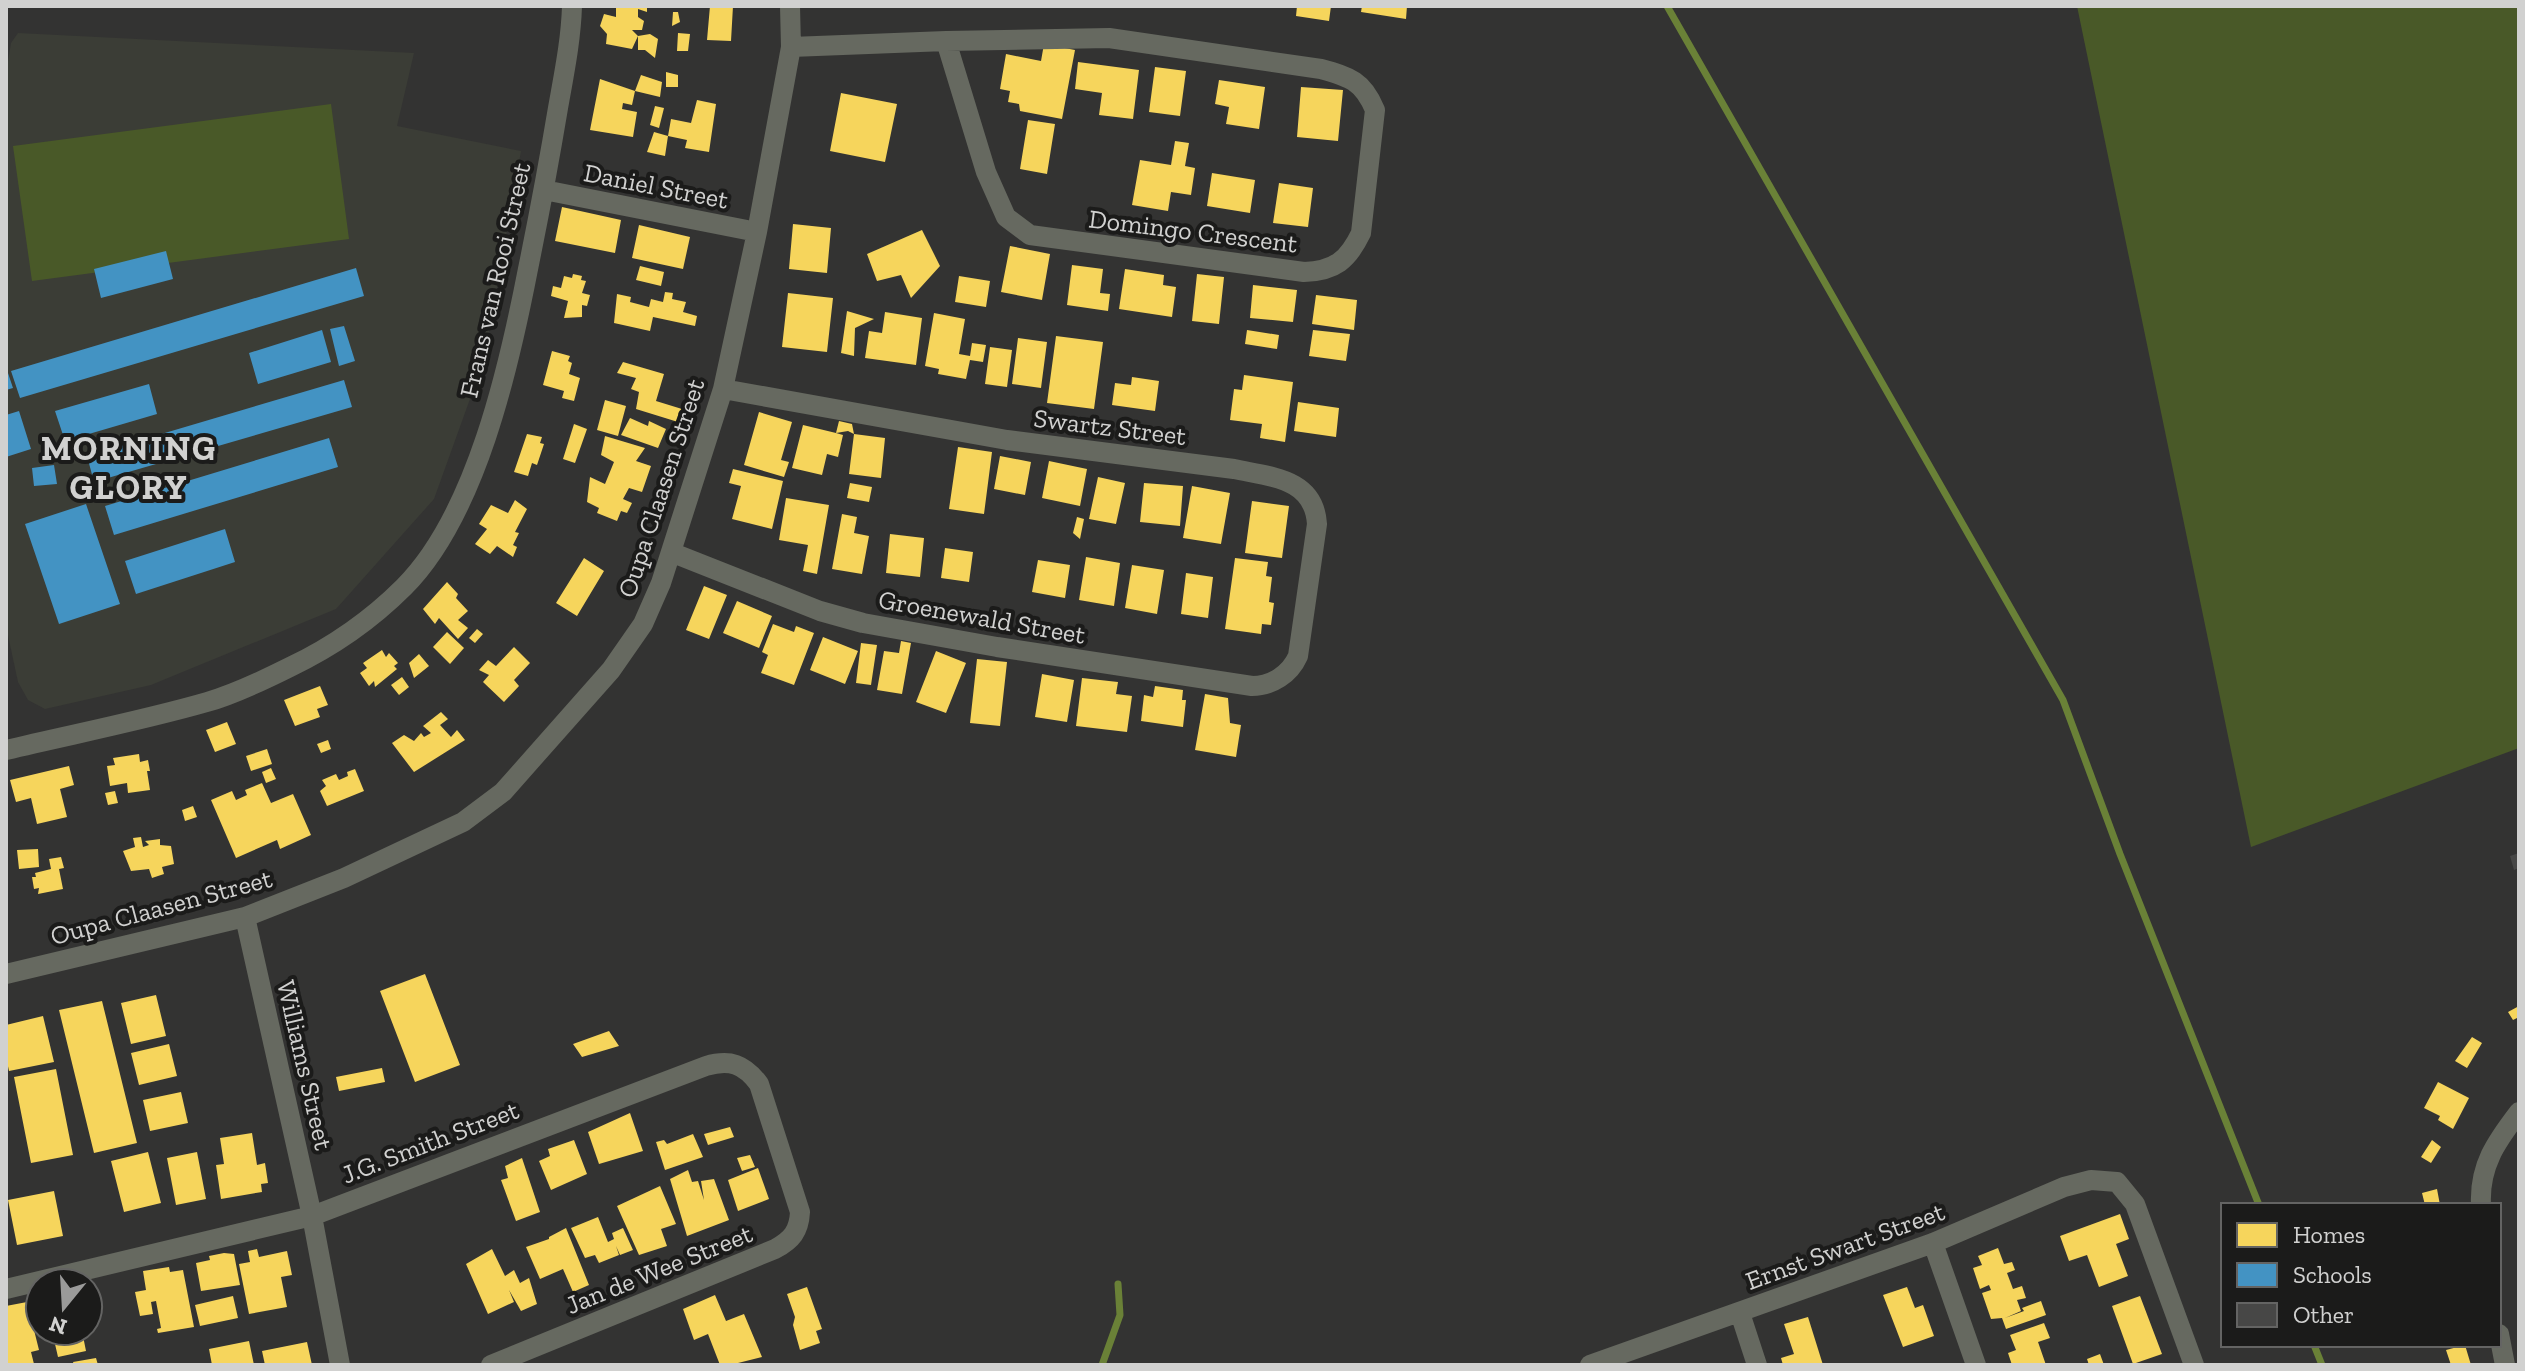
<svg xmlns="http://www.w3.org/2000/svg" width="2525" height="1371" font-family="'Zilla Slab',serif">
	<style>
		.built { fill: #3b3d36 }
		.green { fill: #495928 }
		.homes { fill: #f6d55c }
		.schools { fill: #4393c3 }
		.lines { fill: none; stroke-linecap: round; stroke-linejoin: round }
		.stream { stroke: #6a8137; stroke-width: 7 }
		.building { fill: #474746 }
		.minor { stroke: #666960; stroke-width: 20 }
		.labels { text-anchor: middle; stroke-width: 8; stroke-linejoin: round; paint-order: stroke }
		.street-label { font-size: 26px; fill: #d1d1d0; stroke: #1b1b1a }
		.district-label { font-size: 34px; font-weight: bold; letter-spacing: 2px; fill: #d1d1d0; stroke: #1b1b1a }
	</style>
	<rect width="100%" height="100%" fill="#333332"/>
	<path class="built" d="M 18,33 L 414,53 L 397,126 L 521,151 L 484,360 L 434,499 L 336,609 L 151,685 L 45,709 L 28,700 L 18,682 L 6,626 L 6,73 L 11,43 Z"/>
	<path class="green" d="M 2077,6 L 2519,6 L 2519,748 L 2251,847 Z
		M 331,104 L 349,239 L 32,281 L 13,146 Z"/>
	<path class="homes" d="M 616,6 L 647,6 L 647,12 L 638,9 L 638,17 L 644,21 L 642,30 L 632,30 L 638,36 L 632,49 L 606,44 L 607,34 L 600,26 L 604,14 L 616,17 Z
		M 710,6 L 733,6 L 731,41 L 707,40 Z
		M 1297,6 L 1331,6 L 1329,21 L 1296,16 Z
		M 1362,6 L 1407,6 L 1406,19 L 1361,12 Z
		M 673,12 L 678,12 L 680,22 L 672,26 Z
		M 678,33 L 690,34 L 688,51 L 677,51 Z
		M 650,34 L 658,39 L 655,58 L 645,50 L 638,50 L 638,36 Z
		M 1044,44 L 1075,50 L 1062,119 L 1020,111 L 1019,104 L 1008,102 L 1010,91 L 1000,89 L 1006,54 L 1041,61 Z
		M 1078,62 L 1139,70 L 1133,119 L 1099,115 L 1102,93 L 1075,89 Z
		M 1155,67 L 1186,71 L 1180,116 L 1149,112 Z
		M 666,72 L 678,75 L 678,87 L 666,87 Z
		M 641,75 L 662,82 L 660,97 L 635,91 Z
		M 600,79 L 635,91 L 632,105 L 623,103 L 622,109 L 637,112 L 633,137 L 590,130 Z
		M 1219,80 L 1265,87 L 1259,129 L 1226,124 L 1229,107 L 1215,104 Z
		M 1301,87 L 1343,90 L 1338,141 L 1297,137 Z
		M 841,93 L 897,104 L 885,162 L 830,151 Z
		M 697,100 L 716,104 L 709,152 L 685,148 L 687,140 L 668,136 L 671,119 L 691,123 Z
		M 655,106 L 664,108 L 659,128 L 650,125 Z
		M 1028,120 L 1055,124 L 1047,174 L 1020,169 Z
		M 654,132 L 668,136 L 665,156 L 647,152 Z
		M 1175,141 L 1189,143 L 1185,166 L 1195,168 L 1191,195 L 1171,192 L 1168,211 L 1132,205 L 1140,160 L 1171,165 Z
		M 1212,173 L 1255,180 L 1250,213 L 1207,206 Z
		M 1279,183 L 1313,188 L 1308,227 L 1273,223 Z
		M 562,207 L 621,220 L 615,253 L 555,241 Z
		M 793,224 L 831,228 L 827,273 L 789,269 Z
		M 639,225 L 690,237 L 683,269 L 632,258 Z
		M 922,230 L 940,266 L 911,298 L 901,275 L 877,281 L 867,254 Z
		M 1010,246 L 1050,254 L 1042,300 L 1001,292 Z
		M 1072,265 L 1103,269 L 1100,293 L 1110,294 L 1108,311 L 1067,305 Z
		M 640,266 L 664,272 L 661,286 L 636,280 Z
		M 1125,269 L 1164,275 L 1163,285 L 1176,287 L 1172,317 L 1119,309 Z
		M 573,274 L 582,276 L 581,280 L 586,281 L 582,293 L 590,295 L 587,306 L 582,305 L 582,317 L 564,318 L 568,301 L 551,296 L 553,286 L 561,288 L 564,276 L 572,278 Z
		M 1197,274 L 1224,277 L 1219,324 L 1192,321 Z
		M 959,276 L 990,281 L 986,307 L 955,302 Z
		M 1253,285 L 1297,290 L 1293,322 L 1250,318 Z
		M 665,292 L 673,293 L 672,299 L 686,302 L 683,312 L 697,316 L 695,326 L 653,317 L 650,331 L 614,323 L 617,294 L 631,297 L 630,302 L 649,307 L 651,299 L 663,302 Z
		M 788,293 L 833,298 L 827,352 L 782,347 Z
		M 1316,295 L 1357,300 L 1354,330 L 1312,324 Z
		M 847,311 L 874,319 L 855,328 L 854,356 L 841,353 Z
		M 885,312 L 922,318 L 916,365 L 865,358 L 869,331 L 882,333 Z
		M 934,313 L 965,319 L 959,354 L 970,356 L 972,343 L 986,345 L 983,362 L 970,360 L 966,379 L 938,374 L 939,369 L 925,366 Z
		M 1247,330 L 1279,335 L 1277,349 L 1245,344 Z
		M 1313,330 L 1350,334 L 1346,361 L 1309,356 Z
		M 1056,336 L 1103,342 L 1094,409 L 1047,403 Z
		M 1018,338 L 1047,342 L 1041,388 L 1012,384 Z
		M 990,347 L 1012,350 L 1007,387 L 985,384 Z
		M 552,351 L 570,356 L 568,361 L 572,363 L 569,374 L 580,378 L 574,401 L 562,398 L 564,391 L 543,385 Z
		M 623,362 L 664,374 L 656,401 L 682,409 L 678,422 L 636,409 L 639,392 L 631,389 L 636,378 L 617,373 Z
		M 1244,375 L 1293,382 L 1285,442 L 1260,438 L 1262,424 L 1230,420 L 1234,389 L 1242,390 Z
		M 1132,377 L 1159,381 L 1155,411 L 1112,405 L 1115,383 L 1131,385 Z
		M 605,400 L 626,406 L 618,436 L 597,430 Z
		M 1298,402 L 1339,408 L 1336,437 L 1294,431 Z
		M 759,412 L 792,422 L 781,460 L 789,462 L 784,477 L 744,465 Z
		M 630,418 L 648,426 L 649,421 L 666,429 L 658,448 L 621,435 Z
		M 839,421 L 852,424 L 854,434 L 885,438 L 881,478 L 849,474 L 854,434 L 848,431 L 836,433 L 843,435 L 838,457 L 827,454 L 822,475 L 792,468 L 803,425 L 836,433 Z
		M 574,424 L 587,429 L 575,463 L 563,459 Z
		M 527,434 L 542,437 L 540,443 L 544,444 L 537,465 L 532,463 L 528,476 L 514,472 Z
		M 605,436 L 645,448 L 636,461 L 651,466 L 642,492 L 629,488 L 623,499 L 632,503 L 627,513 L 621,511 L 617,521 L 597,513 L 599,508 L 587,502 L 590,477 L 605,484 L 614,462 L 601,455 Z
		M 958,447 L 992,452 L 984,514 L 949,509 Z
		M 1000,456 L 1031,462 L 1025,495 L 994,489 Z
		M 1049,461 L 1087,469 L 1080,506 L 1042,498 Z
		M 733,469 L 783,481 L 772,529 L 732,519 L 741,486 L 729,483 Z
		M 1098,477 L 1125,483 L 1116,524 L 1089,519 Z
		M 850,483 L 872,487 L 869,502 L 847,498 Z
		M 1144,483 L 1183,486 L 1180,526 L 1140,522 Z
		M 1192,486 L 1230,493 L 1221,544 L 1183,538 Z
		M 786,498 L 829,505 L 817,574 L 803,571 L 808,545 L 779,540 Z
		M 515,500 L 527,509 L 515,532 L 519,533 L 513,545 L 517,547 L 513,557 L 497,546 L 490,554 L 475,544 L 487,529 L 479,524 L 491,505 L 508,513 Z
		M 1252,501 L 1289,506 L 1282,558 L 1245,553 Z
		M 842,514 L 857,517 L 854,533 L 869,536 L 862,574 L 832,569 Z
		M 1077,517 L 1084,519 L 1080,539 L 1073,533 Z
		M 890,534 L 924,538 L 920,577 L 886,573 Z
		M 945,548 L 973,552 L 969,582 L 941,578 Z
		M 1086,557 L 1120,563 L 1114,606 L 1079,600 Z
		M 584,558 L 604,571 L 577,616 L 556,603 Z
		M 1235,558 L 1268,562 L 1266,576 L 1272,577 L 1269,602 L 1274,603 L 1271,625 L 1262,624 L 1261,634 L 1225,629 Z
		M 1038,560 L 1070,565 L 1065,598 L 1032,592 Z
		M 1132,565 L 1164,570 L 1157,614 L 1125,608 Z
		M 1186,573 L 1213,577 L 1208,618 L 1181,614 Z
		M 447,582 L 458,594 L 456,598 L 468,611 L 458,620 L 468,628 L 458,639 L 439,618 L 435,624 L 423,609 Z
		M 704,586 L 727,595 L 709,639 L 686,630 Z
		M 737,601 L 772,616 L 759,648 L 723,633 Z
		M 773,624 L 794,632 L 796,626 L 814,633 L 794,685 L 761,673 L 768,655 L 762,652 Z
		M 477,629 L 483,634 L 475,643 L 469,638 Z
		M 447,632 L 464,648 L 450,664 L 433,647 Z
		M 823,637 L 858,651 L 845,684 L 810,670 Z
		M 901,641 L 911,643 L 902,694 L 877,690 L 884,651 L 899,653 Z
		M 861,643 L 877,645 L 871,685 L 856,683 Z
		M 514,647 L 530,663 L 514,680 L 519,686 L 504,702 L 483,682 L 489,675 L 479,670 L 488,660 L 496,666 Z
		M 382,650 L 386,657 L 389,653 L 398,663 L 394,666 L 397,669 L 375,687 L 374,681 L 369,686 L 360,673 L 367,668 L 363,663 Z
		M 936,651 L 966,663 L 946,713 L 916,702 Z
		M 419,654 L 429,666 L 414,678 L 409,663 Z
		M 977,659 L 1007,662 L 1000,726 L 970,723 Z
		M 1042,674 L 1074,680 L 1067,722 L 1035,717 Z
		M 402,677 L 409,687 L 399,695 L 391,685 Z
		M 1082,678 L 1118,682 L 1116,694 L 1132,696 L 1127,732 L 1076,726 Z
		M 320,686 L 328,705 L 317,709 L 320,717 L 295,726 L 284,700 Z
		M 1155,686 L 1183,690 L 1182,700 L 1186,700 L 1183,727 L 1141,721 L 1144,695 L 1153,697 Z
		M 1205,694 L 1228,698 L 1230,723 L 1241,725 L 1236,757 L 1195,750 Z
		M 441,712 L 448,719 L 440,725 L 451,737 L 457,730 L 465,740 L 414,772 L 392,743 L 404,735 L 414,741 L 421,733 L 424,737 L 431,733 L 423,726 Z
		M 227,722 L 236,744 L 215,752 L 206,730 Z
		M 328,740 L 331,749 L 321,753 L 317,744 Z
		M 267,749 L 272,764 L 251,771 L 246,756 Z
		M 139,754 L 140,762 L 148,760 L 150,771 L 147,771 L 150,790 L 128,793 L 127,783 L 110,786 L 107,766 L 115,765 L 113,758 Z
		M 69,766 L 74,785 L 60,789 L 67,817 L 37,824 L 31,798 L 16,802 L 10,780 Z
		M 271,768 L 276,779 L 266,783 L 262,772 Z
		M 355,769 L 364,791 L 327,806 L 320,791 L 326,786 L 322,780 L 336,774 L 339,780 L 348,776 L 347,772 Z
		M 262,783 L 271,803 L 293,794 L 311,835 L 280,849 L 277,840 L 236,858 L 211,800 L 232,791 L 236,800 L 247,795 L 245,790 Z
		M 115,791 L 118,803 L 108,805 L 105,793 Z
		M 193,806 L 197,817 L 185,821 L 182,810 Z
		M 141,837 L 143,847 L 149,845 L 145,841 L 160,839 L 160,845 L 171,846 L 174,864 L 162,867 L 164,874 L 152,878 L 149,869 L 131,871 L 123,851 L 135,847 L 133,838 Z
		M 38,849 L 39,867 L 19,869 L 17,850 Z
		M 61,857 L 64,868 L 59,869 L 63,889 L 38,894 L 39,888 L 34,889 L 32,877 L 36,877 L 35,873 L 51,869 L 49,859 Z
		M 425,974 L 460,1065 L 415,1082 L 380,991 Z
		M 156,995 L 166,1036 L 131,1044 L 121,1003 Z
		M 102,1001 L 137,1143 L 94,1153 L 59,1010 Z
		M 2519,1006 L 2519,1017 L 2513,1020 L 2508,1012 Z
		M 43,1016 L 54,1062 L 9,1071 L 6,1057 L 6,1025 Z
		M 609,1031 L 619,1046 L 582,1057 L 573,1044 Z
		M 2472,1037 L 2482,1043 L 2467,1068 L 2455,1061 Z
		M 169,1044 L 177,1076 L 139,1085 L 131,1053 Z
		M 382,1068 L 385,1082 L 339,1091 L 336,1077 Z
		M 56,1069 L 73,1155 L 31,1163 L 14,1077 Z
		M 2438,1082 L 2469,1098 L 2453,1129 L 2438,1120 L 2440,1116 L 2424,1108 Z
		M 181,1092 L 188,1123 L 150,1131 L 143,1100 Z
		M 630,1113 L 643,1151 L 599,1164 L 588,1132 Z
		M 730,1127 L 734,1137 L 708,1145 L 704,1134 Z
		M 252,1133 L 257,1165 L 265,1163 L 268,1183 L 261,1184 L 262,1192 L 221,1199 L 216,1165 L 224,1164 L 220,1138 Z
		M 693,1134 L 703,1157 L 665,1170 L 656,1142 L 664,1140 L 667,1144 Z
		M 574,1140 L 587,1174 L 551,1190 L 539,1161 L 550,1156 L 548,1149 Z
		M 2432,1140 L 2441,1147 L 2431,1163 L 2421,1157 Z
		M 148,1152 L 161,1203 L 124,1212 L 111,1161 Z
		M 197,1152 L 206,1199 L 176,1205 L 167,1158 Z
		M 750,1155 L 755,1167 L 742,1171 L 737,1158 Z
		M 522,1158 L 540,1212 L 516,1221 L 501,1180 L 508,1178 L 505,1166 Z
		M 758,1168 L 769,1199 L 738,1211 L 728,1180 Z
		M 688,1170 L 692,1182 L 698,1181 L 704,1200 L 701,1181 L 714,1179 L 729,1220 L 687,1236 L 670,1179 Z
		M 660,1186 L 676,1224 L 661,1229 L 667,1246 L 639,1255 L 617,1206 Z
		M 2437,1189 L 2440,1205 L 2425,1205 L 2422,1193 Z
		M 54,1191 L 63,1236 L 17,1245 L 8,1200 Z
		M 2120,1214 L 2129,1239 L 2116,1244 L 2128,1276 L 2099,1287 L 2087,1255 L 2069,1261 L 2060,1236 Z
		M 598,1217 L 608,1242 L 614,1239 L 612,1233 L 623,1228 L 633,1250 L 620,1255 L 616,1246 L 619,1255 L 599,1263 L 595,1255 L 585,1258 L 571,1228 Z
		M 566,1228 L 589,1285 L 573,1292 L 563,1269 L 540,1279 L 526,1247 L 549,1239 L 549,1237 Z
		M 1998,1248 L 2004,1264 L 2012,1262 L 2015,1270 L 2007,1273 L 2013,1289 L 2022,1286 L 2026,1298 L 2017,1300 L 2021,1311 L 2005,1318 L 2024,1311 L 2022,1308 L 2041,1301 L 2046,1315 L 2006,1329 L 2002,1318 L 1991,1319 L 1982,1293 L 1991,1290 L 1989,1285 L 1980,1289 L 1973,1268 L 1982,1265 L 1978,1256 Z
		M 257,1249 L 259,1257 L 287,1251 L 292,1275 L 281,1277 L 287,1307 L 249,1314 L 239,1264 L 250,1262 L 248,1251 Z
		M 492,1249 L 505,1276 L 514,1270 L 520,1283 L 529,1278 L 537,1304 L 521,1311 L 509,1290 L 514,1302 L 488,1314 L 466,1264 Z
		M 224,1253 L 234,1254 L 240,1285 L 201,1291 L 196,1263 L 210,1260 L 209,1256 Z
		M 169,1267 L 170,1272 L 183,1270 L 194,1327 L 158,1333 L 157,1329 L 161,1328 L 156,1301 L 151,1302 L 153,1314 L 140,1316 L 135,1292 L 146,1290 L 143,1271 Z
		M 807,1287 L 822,1329 L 816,1331 L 820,1343 L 800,1350 L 793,1325 L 795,1317 L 787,1294 Z
		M 1907,1287 L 1915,1308 L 1923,1305 L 1934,1336 L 1903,1347 L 1883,1295 Z
		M 715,1295 L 726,1321 L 744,1314 L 762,1357 L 730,1365 L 720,1365 L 708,1334 L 694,1340 L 683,1309 Z
		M 233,1296 L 238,1318 L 200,1326 L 195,1305 Z
		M 2140,1296 L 2162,1354 L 2133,1364 L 2112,1306 Z
		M 40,1298 L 40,1329 L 39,1329 L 33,1299 Z
		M 27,1302 L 39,1350 L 31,1352 L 34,1364 L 6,1365 L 6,1306 Z
		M 1808,1317 L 1823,1365 L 1783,1365 L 1781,1358 L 1794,1354 L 1784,1324 Z
		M 2044,1323 L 2050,1338 L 2038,1342 L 2046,1365 L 2012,1365 L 2008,1353 L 2016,1350 L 2010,1335 Z
		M 52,1331 L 82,1331 L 86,1351 L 58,1357 Z
		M 249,1341 L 254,1365 L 212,1365 L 209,1349 Z
		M 307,1342 L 312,1365 L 265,1365 L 262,1351 Z
		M 2465,1345 L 2471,1365 L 2451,1365 L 2446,1350 Z
		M 2100,1354 L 2104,1365 L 2089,1365 L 2087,1359 Z
		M 96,1358 L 98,1365 L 74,1365 L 73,1362 Z"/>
	<path class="schools" d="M 166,251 L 173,279 L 101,298 L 94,269 Z
		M 356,268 L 364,296 L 20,398 L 11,371 Z
		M 344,326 L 355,361 L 339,366 L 330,329 Z
		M 322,330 L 331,362 L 258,384 L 249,353 Z
		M 6,367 L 13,388 L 6,390 Z
		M 344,380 L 352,407 L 94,482 L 87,456 Z
		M 149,384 L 157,414 L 65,441 L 55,411 Z
		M 19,411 L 31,449 L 6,457 L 6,415 Z
		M 329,438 L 338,467 L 114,535 L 105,506 Z
		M 54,465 L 57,484 L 34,486 L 32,468 Z
		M 86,504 L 120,604 L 59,624 L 25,524 Z
		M 225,529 L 235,562 L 136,594 L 125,561 Z"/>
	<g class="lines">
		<path class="stream" d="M 1667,6 L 2063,700 L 2120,854 L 2259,1205
			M 2314,1345 L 2322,1365
			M 1102,1365 L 1120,1315 L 1118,1284"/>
	</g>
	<path class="building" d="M 2519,853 L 2519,868 L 2514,870 L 2510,856 Z"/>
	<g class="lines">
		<path class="minor" d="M 791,47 L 946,41 L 1109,38 L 1321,69 C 1350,77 1363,81 1375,110 L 1361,233 C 1348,260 1335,271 1304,272 L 1030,235 L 1006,217 L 986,172 L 946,41
			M 544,190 L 757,232
			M 673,553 L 820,611 L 863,623 L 997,647 L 1252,686 C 1272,686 1290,674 1298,656 L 1317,524 C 1314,478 1271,477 1234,469 L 1007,440 L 723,389
			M 6,750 C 73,734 141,721 207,702 C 235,694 264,680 290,667 C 332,647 371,620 404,587 C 476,515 509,367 528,269 C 539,215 549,162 558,108 C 564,74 571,40 572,6
			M 245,917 L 312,1216 L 340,1365
			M 6,974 L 245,917 L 344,878 L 463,822 L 503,792 L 611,670 L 643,624 L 661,583 L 723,389 L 757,232 L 791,47 L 790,6
			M 2481,1205 C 2479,1166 2496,1142 2519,1112
			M 1933,1243 L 1976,1365
			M 6,1289 L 312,1216 L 706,1066 C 730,1059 744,1064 759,1084 L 800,1212 C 799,1231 792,1240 775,1249 L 491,1365
			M 1740,1313 L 1757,1365
			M 2499,1334 L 2505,1365
			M 1590,1365 L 1933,1243 L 2064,1187 L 2091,1180 L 2117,1182 L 2135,1204 L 2194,1365"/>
	</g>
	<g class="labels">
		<g class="street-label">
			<text transform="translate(656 186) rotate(11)" y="9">Daniel Street</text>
			<text transform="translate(1193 231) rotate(7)" y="9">Domingo Crescent</text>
			<text transform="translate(495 280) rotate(-77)" y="9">Frans van Rooi Street</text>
			<text transform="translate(1110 427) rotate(7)" y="9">Swartz Street</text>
			<text transform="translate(661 488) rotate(-72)" y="9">Oupa Claasen Street</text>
			<text transform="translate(982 617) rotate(10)" y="9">Groenewald Street</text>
			<text transform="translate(161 907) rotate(-15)" y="9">Oupa Claasen Street</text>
			<text transform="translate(305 1065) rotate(77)" y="9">Williams Street</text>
			<text transform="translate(430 1142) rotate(-21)" y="9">J.G. Smith Street</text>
			<text transform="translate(1845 1246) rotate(-20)" y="9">Ernst Swart Street</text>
			<text transform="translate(659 1269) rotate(-22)" y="9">Jan de Wee Street</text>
		</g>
		<g class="district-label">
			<text x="129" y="460">MORNING<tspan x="129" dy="39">GLORY</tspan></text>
		</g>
	</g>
	<rect width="2525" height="1371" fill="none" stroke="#d1d1d0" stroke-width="16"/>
	<rect x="2221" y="1203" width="280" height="144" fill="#1b1b1a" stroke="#646463" stroke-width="2"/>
	<rect x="2237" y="1223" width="40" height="24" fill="#f6d55c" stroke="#646463" stroke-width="2"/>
	<text x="2293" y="1243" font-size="24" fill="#d1d1d0">Homes</text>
	<rect x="2237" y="1263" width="40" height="24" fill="#4393c3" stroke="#646463" stroke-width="2"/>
	<text x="2293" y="1283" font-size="24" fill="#d1d1d0">Schools</text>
	<rect x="2237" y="1303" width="40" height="24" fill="#474746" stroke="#646463" stroke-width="2"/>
	<text x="2293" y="1323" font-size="24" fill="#d1d1d0">Other</text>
	<g transform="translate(64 1307) rotate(198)"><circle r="38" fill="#1b1b1a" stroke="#646463" stroke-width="2"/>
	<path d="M0-6L14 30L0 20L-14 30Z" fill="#9a9a99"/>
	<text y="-12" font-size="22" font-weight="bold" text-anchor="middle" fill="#d1d1d0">N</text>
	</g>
</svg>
